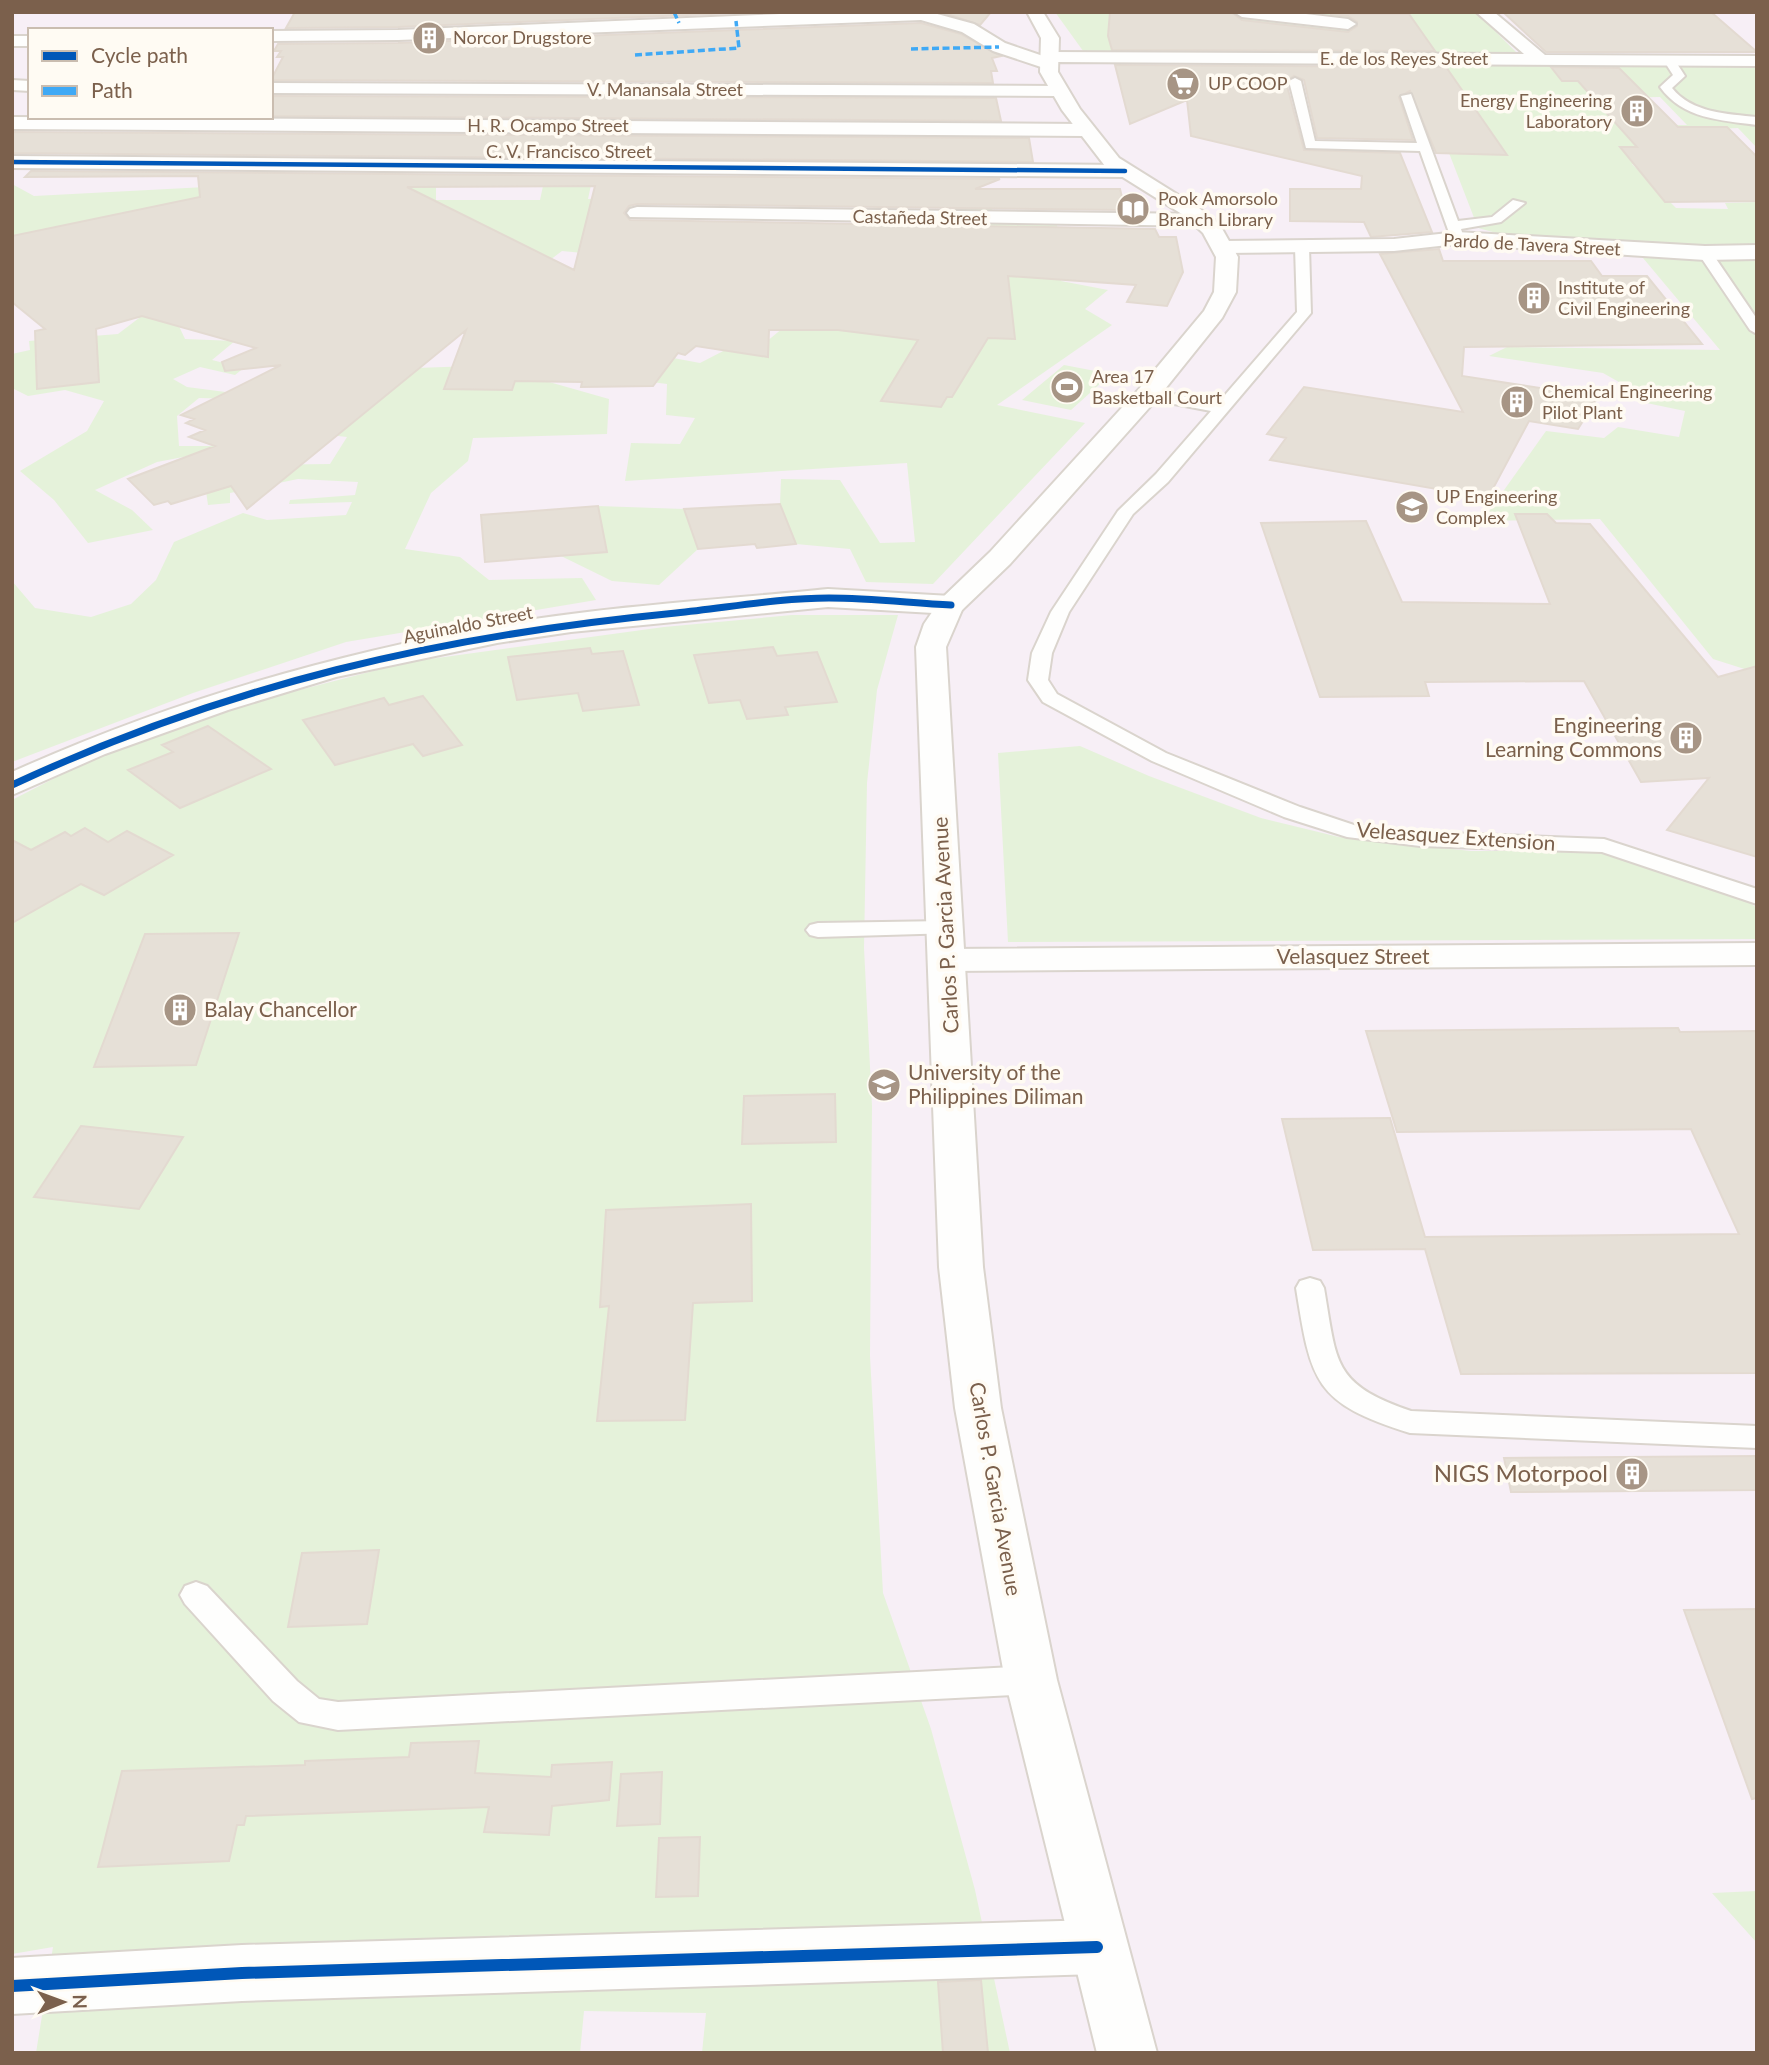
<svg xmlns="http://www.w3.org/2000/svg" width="1769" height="2065" font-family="Lato,sans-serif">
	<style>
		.education { fill: #f7eff6; fill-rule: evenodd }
		.green { fill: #e5f2da; fill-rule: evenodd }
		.building { fill: #e6e0d7; stroke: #e3dad1; stroke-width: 2; fill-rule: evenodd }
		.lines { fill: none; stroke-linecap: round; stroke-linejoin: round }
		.lane-casing { stroke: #dad4cd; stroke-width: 4 }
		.street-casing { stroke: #dad4cd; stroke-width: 4 }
		.secondary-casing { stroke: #dad4cd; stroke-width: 4 }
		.lane { fill: #fefefd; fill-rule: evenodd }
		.street { fill: #fefefd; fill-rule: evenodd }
		.secondary { fill: #fefefd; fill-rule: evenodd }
		.quiet { stroke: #3fa9f5; stroke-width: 3.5; stroke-dasharray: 7 3.5; stroke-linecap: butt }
		.cycleway-far2-casing { stroke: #fffbf3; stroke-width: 6 }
		.cycleway-far1-casing { stroke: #fffbf3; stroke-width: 10 }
		.cycleway-casing { stroke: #fffbf3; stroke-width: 17 }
		.cycleway-far2 { stroke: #0057b8; stroke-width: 4.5 }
		.cycleway-far1 { stroke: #0057b8; stroke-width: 7 }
		.cycleway { stroke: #0057b8; stroke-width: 12 }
		.labels { text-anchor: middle; stroke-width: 7; stroke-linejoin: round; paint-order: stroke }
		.far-poi-label { font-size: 18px; fill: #7b604c; stroke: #fffbf3; text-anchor: start }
		.far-street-label { font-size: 18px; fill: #7b604c; stroke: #fffbf3 }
		.poi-label { font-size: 21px; fill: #7b604c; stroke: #fffbf3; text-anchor: start }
		.street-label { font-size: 21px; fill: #7b604c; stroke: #fffbf3 }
		.near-poi-label { font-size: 24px; fill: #7b604c; stroke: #fffbf3; text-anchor: end }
	</style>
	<rect width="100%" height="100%" fill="#f9f7f0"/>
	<path class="education" d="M 12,12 L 1757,12 L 1757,2053 L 12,2053 ZM 30,30 L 271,30 L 271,117 L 30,117 Z"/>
	<path class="green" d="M 1055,12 L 1476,12 L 1521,57 L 1091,62 Z
		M 1370,62 L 1757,63 L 1757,148 L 1738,128 L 1693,130 L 1654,163 L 1632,164 L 1676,208 L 1728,209 L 1725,203 L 1757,202 L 1757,250 L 1511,237 L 1478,228 L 1427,96 L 1390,78 ZM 1660,97 L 1687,125 L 1630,125 L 1608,98 Z
		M 12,184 L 34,196 L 206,187 L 400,198 L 410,186 L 436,186 L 436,200 L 540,200 L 543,186 L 591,185 L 588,199 L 632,198 L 631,211 L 608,211 L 583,253 L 562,251 L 546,263 L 528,376 L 609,399 L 607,434 L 473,438 L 468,461 L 431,493 L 405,549 L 460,557 L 489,580 L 582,578 L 596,600 L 346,642 L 193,693 L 12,762 L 12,581 L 35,608 L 91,617 L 131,604 L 156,580 L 174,542 L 243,513 L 267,520 L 346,515 L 352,502 L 289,504 L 290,500 L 355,495 L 358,482 L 298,479 L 230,493 L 230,503 L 208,505 L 206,491 L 253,465 L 330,464 L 347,437 L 285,430 L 388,369 L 501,365 L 457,308 L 177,322 L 185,339 L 235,341 L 212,360 L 228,364 L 255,359 L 235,375 L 200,367 L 173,379 L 187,387 L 241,394 L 236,399 L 199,398 L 177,416 L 179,446 L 214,446 L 215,451 L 157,462 L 95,490 L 132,510 L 153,530 L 88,543 L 54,500 L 20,471 L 87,431 L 104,401 L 65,390 L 28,396 L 12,388 L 12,354 L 30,350 L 29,341 L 118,334 L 139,318 L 128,285 L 12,291 Z
		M 953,190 L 987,190 L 995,222 L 1056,223 C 1064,244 1073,260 1061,281 L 1108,290 L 1085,309 L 1112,325 L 997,405 L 1085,423 L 933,584 L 866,582 L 850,549 L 796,544 L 780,504 L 781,479 L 840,480 L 880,543 L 915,542 L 907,463 L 625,481 L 631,443 L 680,444 L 695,418 L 666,415 L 667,384 L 636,380 L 652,354 L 700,363 L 733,346 L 760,347 L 783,328 L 855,244 L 861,213 L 955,214 Z
		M 1697,256 L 1757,258 L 1757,673 L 1713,659 L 1600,519 L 1482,521 L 1546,431 L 1604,438 L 1618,427 L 1679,437 L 1685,411 L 1632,400 L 1640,394 L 1603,373 L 1489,356 L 1507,347 L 1720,350 L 1643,258 Z
		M 1064,365 L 1111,374 L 1071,410 L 1022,400 Z
		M 598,506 L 684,509 L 698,549 L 659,585 L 612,581 L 561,556 L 607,552 Z
		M 792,615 L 898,615 L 877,690 L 867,783 L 864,948 L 872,1106 L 870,1356 L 883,1593 L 931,1729 L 975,1890 L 1010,2053 L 702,2053 L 706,2013 L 584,2011 L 580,2053 L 36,2053 L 53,1947 L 12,1954 L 12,800 L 80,765 L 226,709 L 408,662 L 664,627 Z
		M 1080,746 L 1149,776 L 1261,818 L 1339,837 L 1471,851 L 1594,851 L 1746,900 L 1757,908 L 1757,939 L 1008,942 L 998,753 Z
		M 1757,1891 L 1757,1943 L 1712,1893 Z"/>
	<path class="building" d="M 295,12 L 759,12 L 398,27 L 286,28 Z
		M 941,12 L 991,12 L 980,25 Z
		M 1110,12 L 1231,12 L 1242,20 L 1348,32 L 1357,26 L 1357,22 L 1348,16 L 1330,14 L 1409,14 L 1435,51 L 1112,50 L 1108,36 Z
		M 1503,12 L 1711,12 L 1757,52 L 1546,52 Z
		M 921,23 L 961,34 L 1001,56 L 992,58 L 997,71 L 991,71 L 993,83 L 271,80 L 283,57 L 277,57 L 281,51 L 274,51 L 278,44 L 398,43 Z
		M 1115,65 L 1446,67 L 1507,155 L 1436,153 L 1410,91 L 1399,97 L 1413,140 L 1317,138 L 1304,80 L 1294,76 L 1286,82 L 1304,150 L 1400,153 L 1432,232 L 1371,237 L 1364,222 L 1290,221 L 1290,189 L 1361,189 L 1362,176 L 1191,136 L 1187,100 L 1130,124 Z
		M 1551,67 L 1619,68 L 1678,127 L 1727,127 L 1757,157 L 1757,201 L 1665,202 L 1620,147 L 1637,147 L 1578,81 L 1562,81 Z
		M 271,96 L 996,98 L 1001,121 L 271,116 Z
		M 12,132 L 1029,138 L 1033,162 L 12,153 Z
		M 31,171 L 1000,179 L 975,189 L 1120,189 L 1125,210 L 637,204 L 629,206 L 624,213 L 630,220 L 1155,229 L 1159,237 L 1176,237 L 1183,272 L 1167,306 L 1127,302 L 1136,285 L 1008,276 L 1015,339 L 988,338 L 952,397 L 947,397 L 941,407 L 881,401 L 918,340 L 838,330 L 769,330 L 768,357 L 696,346 L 685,355 L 678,353 L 653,386 L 581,387 L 582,382 L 515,381 L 512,390 L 444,389 L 466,330 L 247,509 L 231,486 L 171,504 L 168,501 L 154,505 L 128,479 L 215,446 L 189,437 L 205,430 L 186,423 L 194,419 L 181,415 L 281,365 L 225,371 L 222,362 L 256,348 L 142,316 L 96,329 L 99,382 L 37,389 L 35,331 L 45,329 L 12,302 L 12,236 L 200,197 L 198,176 L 25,177 ZM 595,186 L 574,270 L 407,187 Z
		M 1439,249 L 1443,261 L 1591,261 L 1602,276 L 1647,276 L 1702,344 L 1464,347 L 1462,376 L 1598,397 L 1578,429 L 1529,421 L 1488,498 L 1270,460 L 1286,438 L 1267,434 L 1304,387 L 1463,412 L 1380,254 Z
		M 780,504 L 796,544 L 757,548 L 755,544 L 698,549 L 684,509 Z
		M 598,506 L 607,552 L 485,562 L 481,515 Z
		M 1515,514 L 1547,514 L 1556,523 L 1590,524 L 1718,677 L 1757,666 L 1757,857 L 1667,830 L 1709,778 L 1641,782 L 1584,681 L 1425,682 L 1429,696 L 1320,697 L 1261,523 L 1366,521 L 1402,602 L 1550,604 Z
		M 773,647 L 777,656 L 817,652 L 837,702 L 785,707 L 788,715 L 747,719 L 740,700 L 709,703 L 694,655 Z
		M 590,648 L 592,654 L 623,651 L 639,705 L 583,711 L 578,693 L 517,700 L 508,657 Z
		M 423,696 L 462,745 L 423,756 L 413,744 L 335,765 L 303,720 L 384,698 L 389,705 Z
		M 208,726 L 271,769 L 180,808 L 128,770 L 173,752 L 162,745 Z
		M 85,828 L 108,842 L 127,831 L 173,855 L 104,895 L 81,884 L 12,923 L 12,840 L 31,850 L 65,832 L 71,836 Z
		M 239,933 L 196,1065 L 94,1067 L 145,934 Z
		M 1678,1028 L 1680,1032 L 1757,1031 L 1757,1373 L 1461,1374 L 1425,1249 L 1313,1250 L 1282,1119 L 1390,1118 L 1425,1237 L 1739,1234 L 1691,1129 L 1397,1132 L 1366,1031 Z
		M 835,1094 L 836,1142 L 742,1144 L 744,1096 Z
		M 81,1126 L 183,1137 L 139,1209 L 34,1197 Z
		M 751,1204 L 752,1301 L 693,1303 L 685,1420 L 597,1421 L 609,1306 L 600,1307 L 606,1210 Z
		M 1757,1456 L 1757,1490 L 1511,1492 L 1504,1458 Z
		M 379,1550 L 367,1624 L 288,1627 L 302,1553 Z
		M 1757,1609 L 1757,1798 L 1752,1799 L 1684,1610 Z
		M 479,1741 L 475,1773 L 551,1777 L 552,1765 L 612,1762 L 609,1800 L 552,1806 L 549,1835 L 484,1832 L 489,1807 L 246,1816 L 244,1825 L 237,1825 L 229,1861 L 98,1867 L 122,1771 L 305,1765 L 305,1761 L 409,1757 L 411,1743 Z
		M 662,1772 L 660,1824 L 617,1826 L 621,1774 Z
		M 700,1837 L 698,1896 L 656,1897 L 659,1838 Z
		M 981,1980 L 988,2053 L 943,2053 L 938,1982 Z"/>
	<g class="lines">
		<defs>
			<path id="lane" d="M 1670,58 L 1674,59 L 1685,76 L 1672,88 C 1692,113 1727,114 1757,117 L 1757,125 C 1720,120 1683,119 1660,87 L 1673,75 L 1664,61 Z
				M 1295,78 L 1301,81 L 1315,141 L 1417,143 L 1401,96 L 1411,94 L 1458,221 L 1492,217 L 1513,200 L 1525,203 L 1501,222 L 1461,229 L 1464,238 L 1452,241 L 1420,151 L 1306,148 L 1289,81 Z
				M 1302,243 L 1309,247 L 1311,313 L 1168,482 L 1133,514 L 1069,612 L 1052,653 L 1048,680 L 1057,694 L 1166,753 L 1300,807 L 1357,826 L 1420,832 L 1604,839 L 1757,889 L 1757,904 L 1602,852 L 1420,846 L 1347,837 L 1284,817 L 1152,761 L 1043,702 L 1028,680 L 1032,653 L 1051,612 L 1118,511 L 1156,474 L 1211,411 L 1148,399 L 1140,394 L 1148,389 L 1218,403 L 1297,312 L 1295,247 Z
				M 1700,250 L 1710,250 L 1757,319 L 1757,334 L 1750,330 L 1698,253 Z
				M 946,921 L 954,923 L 958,928 L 954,933 L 818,937 L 810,935 L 806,930 L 810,925 L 818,923 Z
				M 1310,1278 L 1320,1281 L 1324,1288 C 1337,1363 1332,1384 1411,1411 L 1757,1426 L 1757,1448 L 1410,1433 C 1314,1403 1311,1382 1296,1288 L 1300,1281 Z
				M 196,1582 L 207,1586 L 297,1681 L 319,1699 L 338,1702 L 1031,1666 L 1043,1670 L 1048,1680 L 1043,1690 L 1031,1694 L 338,1730 L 299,1722 L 273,1701 L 185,1604 L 180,1595 L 185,1586 Z"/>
			<path id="street" d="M 828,12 L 930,12 L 974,24 L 1005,43 L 1043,56 L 1051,52 L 1524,54 L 1476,12 L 1494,12 L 1545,55 L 1757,56 L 1757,66 L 1057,62 L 1056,69 L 1050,70 L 993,51 L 962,32 L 921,20 L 398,40 L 271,41 L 271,31 L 398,30 Z
				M 1234,12 L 1289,12 L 1348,19 L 1356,24 L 1348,29 L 1242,17 Z
				M 12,36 L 30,36 L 30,46 L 12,46 Z
				M 12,80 L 30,81 L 30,91 L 12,90 Z
				M 271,83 L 1058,86 L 1067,91 L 1058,96 L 271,93 Z
				M 12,117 L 1085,124 L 1095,130 L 1085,136 L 12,129 Z
				M 12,156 L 1125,165 L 1135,171 L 1125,177 L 12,168 Z
				M 637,207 L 1203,214 L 1214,220 L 1203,226 L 630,217 L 627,213 L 630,209 Z
				M 1457,232 L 1705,246 L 1757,245 L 1757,259 L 1705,260 L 1457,244 L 1394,251 L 1224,253 L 1213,247 L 1224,241 L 1394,239 Z
				M 828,589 L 951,596 L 961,599 L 966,605 L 961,611 L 951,614 L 828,607 L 571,632 L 497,643 L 336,677 L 228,710 L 105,754 L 12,795 L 12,772 C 167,702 330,655 497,625 C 606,606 718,600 828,589 Z
				M 1757,943 L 1757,965 L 948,971 L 935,968 L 930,960 L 935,952 L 948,949 Z
				M 1097,1920 L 1118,1928 L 1126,1947 L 1118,1966 L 1097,1974 L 242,2001 L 12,2014 L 12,1958 L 242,1945 Z"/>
			<path id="secondary" d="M 1027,12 L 1043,12 L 1059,38 L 1058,72 L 1080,109 L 1119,158 L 1199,208 L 1220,225 L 1238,257 L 1236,292 L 1222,318 L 1157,399 L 1010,564 L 962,610 L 946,647 L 983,1267 L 1001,1408 L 1057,1680 L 1157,2053 L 1097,2053 L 1005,1680 L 955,1408 L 939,1267 L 916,647 L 924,624 L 941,599 L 990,552 L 1139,389 L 1204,311 L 1214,292 L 1216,257 L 1203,233 L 1185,216 L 1105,166 L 1062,110 L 1040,72 L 1041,38 Z"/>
		</defs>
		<use href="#lane" class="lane-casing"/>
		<use href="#street" class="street-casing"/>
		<use href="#secondary" class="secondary-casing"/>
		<use href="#lane" class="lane"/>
		<use href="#street" class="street"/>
		<use href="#secondary" class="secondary"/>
		<path class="quiet" d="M 674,12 L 679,23
			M 911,49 L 999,47
			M 635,55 L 739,48 L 736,21"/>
		<defs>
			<path id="cycleway-far2" d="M 12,162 L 1125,171"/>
			<path id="cycleway-far1" d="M 12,785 C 229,684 439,636 676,613 C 726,608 779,598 829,598 C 870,598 911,603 951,605"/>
			<path id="cycleway" d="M 12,1986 L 242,1973 L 1097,1947"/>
		</defs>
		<use href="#cycleway-far2" class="cycleway-far2-casing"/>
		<use href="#cycleway-far1" class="cycleway-far1-casing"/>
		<use href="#cycleway" class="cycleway-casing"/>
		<use href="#cycleway-far2" class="cycleway-far2"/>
		<use href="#cycleway-far1" class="cycleway-far1"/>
		<use href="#cycleway" class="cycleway"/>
	</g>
	<defs>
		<symbol id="building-disc" viewBox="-11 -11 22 22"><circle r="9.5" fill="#a79585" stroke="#fffbf3"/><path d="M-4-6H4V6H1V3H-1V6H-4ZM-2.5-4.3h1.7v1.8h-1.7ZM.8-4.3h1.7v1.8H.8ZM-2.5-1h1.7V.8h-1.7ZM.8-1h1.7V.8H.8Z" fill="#fff"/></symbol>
		<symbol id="supermarket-disc" viewBox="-11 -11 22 22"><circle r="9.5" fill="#a79585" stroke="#fffbf3"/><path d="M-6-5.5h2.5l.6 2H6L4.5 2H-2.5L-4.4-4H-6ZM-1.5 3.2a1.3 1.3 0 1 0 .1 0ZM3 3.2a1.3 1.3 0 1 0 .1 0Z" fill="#fff"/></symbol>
		<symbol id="library-disc" viewBox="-11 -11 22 22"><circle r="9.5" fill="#a79585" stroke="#fffbf3"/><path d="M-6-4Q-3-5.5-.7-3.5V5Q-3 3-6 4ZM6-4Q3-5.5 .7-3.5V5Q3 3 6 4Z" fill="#fff"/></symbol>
		<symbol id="stadium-disc" viewBox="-11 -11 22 22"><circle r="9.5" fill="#a79585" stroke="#fffbf3"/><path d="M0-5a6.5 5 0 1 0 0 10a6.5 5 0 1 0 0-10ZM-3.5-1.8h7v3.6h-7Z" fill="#fff"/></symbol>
		<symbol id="university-disc" viewBox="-11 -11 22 22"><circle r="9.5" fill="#a79585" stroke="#fffbf3"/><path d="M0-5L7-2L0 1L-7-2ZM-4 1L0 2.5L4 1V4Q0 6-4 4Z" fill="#fff"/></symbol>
	</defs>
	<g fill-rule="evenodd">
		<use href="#building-disc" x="410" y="19" width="38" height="38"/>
		<use href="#supermarket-disc" x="1164" y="65" width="38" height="38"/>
		<use href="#building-disc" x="1618" y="92" width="38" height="38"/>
		<use href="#library-disc" x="1114" y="190" width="38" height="38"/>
		<use href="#building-disc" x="1515" y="279" width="38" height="38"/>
		<use href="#stadium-disc" x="1048" y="368" width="38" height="38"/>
		<use href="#building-disc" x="1498" y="383" width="38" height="38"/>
		<use href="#university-disc" x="1393" y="488" width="38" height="38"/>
		<use href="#building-disc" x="1667" y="719" width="38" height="38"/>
		<use href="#building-disc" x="161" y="991" width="38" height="38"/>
		<use href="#university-disc" x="865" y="1066" width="38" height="38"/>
		<use href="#building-disc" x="1613" y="1455" width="38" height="38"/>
	</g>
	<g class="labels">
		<g class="far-poi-label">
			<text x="453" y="44">Norcor Drugstore</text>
			<text x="1208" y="90">UP COOP</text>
			<text x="1612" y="107" text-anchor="end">Energy Engineering<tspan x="1612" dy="21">Laboratory</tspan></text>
			<text x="1158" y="205">Pook Amorsolo<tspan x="1158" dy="21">Branch Library</tspan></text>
			<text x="1558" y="294">Institute of<tspan x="1558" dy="21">Civil Engineering</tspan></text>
			<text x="1092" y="383">Area 17<tspan x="1092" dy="21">Basketball Court</tspan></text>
			<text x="1542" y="398">Chemical Engineering<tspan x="1542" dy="21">Pilot Plant</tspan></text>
			<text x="1436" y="503">UP Engineering<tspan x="1436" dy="21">Complex</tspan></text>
		</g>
		<g class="far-street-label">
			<text x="1404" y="65">E. de los Reyes Street</text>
			<text x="665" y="96">V. Manansala Street</text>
			<text x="548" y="132">H. R. Ocampo Street</text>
			<text x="569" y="158">C. V. Francisco Street</text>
			<text transform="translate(920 218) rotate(1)" y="6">Castañeda Street</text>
			<text transform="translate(1532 245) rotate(3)" y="6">Pardo de Tavera Street</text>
			<text transform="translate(468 625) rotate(-11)" y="6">Aguinaldo Street</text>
		</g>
		<g class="poi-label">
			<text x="1662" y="733" text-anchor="end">Engineering<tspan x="1662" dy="24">Learning Commons</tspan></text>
			<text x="204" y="1017">Balay Chancellor</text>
			<text x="908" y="1080">University of the<tspan x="908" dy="24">Philippines Diliman</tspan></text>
		</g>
		<g class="street-label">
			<text transform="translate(1456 837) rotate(4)" y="7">Veleasquez Extension</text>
			<text transform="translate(946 925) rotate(-93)" y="7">Carlos P. Garcia Avenue</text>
			<text x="1353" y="964">Velasquez Street</text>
			<text transform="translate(995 1489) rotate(80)" y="7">Carlos P. Garcia Avenue</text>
		</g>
		<g class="near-poi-label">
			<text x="1608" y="1482">NIGS Motorpool</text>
		</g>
	</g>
	<rect width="1769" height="2065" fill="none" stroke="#7b604c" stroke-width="28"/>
	<rect x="28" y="28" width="245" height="91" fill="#fffbf3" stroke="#cabdb0" stroke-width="2"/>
	<rect x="42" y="51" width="35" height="10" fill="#0057b8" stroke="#cabdb0" stroke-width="2"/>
	<text x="91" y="63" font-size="21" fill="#7b604c">Cycle path</text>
	<rect x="42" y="86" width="35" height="10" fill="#3fa9f5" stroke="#cabdb0" stroke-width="2"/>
	<text x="91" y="98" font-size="21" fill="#7b604c">Path</text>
	<g transform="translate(63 2002) rotate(89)" stroke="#fffbf3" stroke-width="5" paint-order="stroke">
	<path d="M0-5L12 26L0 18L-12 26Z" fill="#7b604c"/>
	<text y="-10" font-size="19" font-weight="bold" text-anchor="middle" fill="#7b604c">N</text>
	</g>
</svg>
